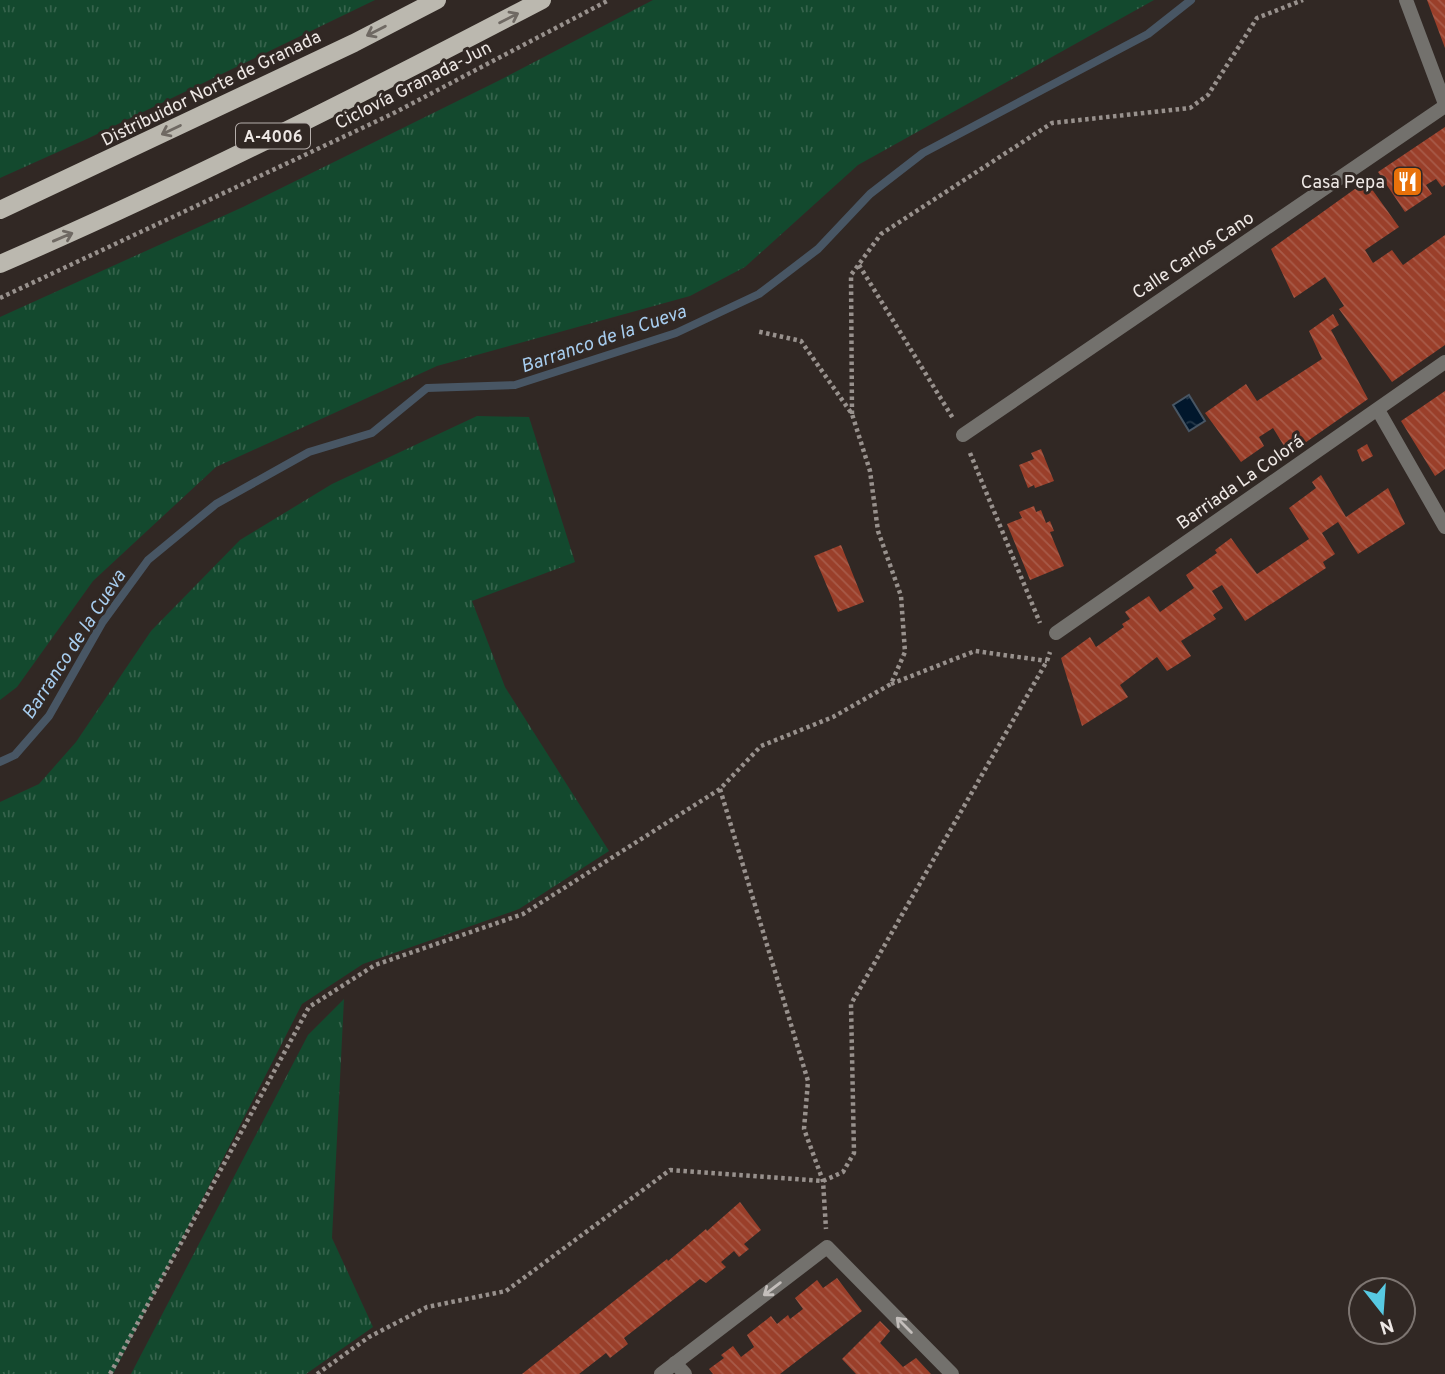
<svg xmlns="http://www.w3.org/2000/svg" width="1445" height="1374" font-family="Overpass,sans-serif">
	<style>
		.grass { fill: url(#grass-tufts) }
		.water { fill: url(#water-ripples); stroke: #485664; stroke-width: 2 }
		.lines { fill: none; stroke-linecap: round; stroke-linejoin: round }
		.stream { stroke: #485664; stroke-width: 8 }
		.building { fill: url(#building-back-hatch) }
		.path { stroke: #98918d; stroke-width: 4.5; stroke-dasharray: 3.5 3.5; stroke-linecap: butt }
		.minor { stroke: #73716d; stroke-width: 14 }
		.tertiary { stroke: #73716d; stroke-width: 14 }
		.primary { stroke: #bbb8af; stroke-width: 18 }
		.oneway { stroke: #6f6963 }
		.oneway2 { stroke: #c3bebb }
		.labels { text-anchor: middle; stroke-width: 6; stroke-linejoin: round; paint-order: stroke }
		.shield { fill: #312824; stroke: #b5aeab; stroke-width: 2 }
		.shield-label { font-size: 16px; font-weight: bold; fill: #eee8e5 }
		.street-label { font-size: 18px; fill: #eee8e5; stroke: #312824 }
		.poi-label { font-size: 18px; fill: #eee8e5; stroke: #312824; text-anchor: end }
		.water-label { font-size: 19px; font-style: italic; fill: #a7cdef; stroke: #312824 }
	</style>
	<defs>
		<pattern id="grass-tufts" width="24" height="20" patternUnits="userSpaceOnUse" patternTransform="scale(1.75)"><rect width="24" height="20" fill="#13492e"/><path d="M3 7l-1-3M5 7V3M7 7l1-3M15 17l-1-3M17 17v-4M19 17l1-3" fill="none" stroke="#36634c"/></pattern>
		<pattern id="water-ripples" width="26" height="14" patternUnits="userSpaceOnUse" patternTransform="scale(1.75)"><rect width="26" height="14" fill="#01172c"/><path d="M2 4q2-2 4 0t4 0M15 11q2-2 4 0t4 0" fill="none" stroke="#26394a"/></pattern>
		<pattern id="building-back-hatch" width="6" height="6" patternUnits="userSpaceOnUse" patternTransform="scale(1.75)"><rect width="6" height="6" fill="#9a3f2a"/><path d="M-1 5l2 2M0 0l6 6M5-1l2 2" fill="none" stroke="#a85b49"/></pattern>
	</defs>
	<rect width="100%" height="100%" fill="#312824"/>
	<path class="grass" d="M 0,0 L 375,0 L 89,138 L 0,178 Z
		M 653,0 L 1154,0 L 858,165 L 745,267 L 690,296 L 437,366 L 216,467 L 93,581 L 17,687 L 0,700 L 0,317 L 243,207 L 500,80 Z
		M 477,416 L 529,417 L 575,562 L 472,601 L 505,687 L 609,851 L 519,909 L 363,964 L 302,1004 L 113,1374 L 0,1374 L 0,802 L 39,784 L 76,742 L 151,631 L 240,540 L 332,484 Z
		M 344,999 L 332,1238 L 373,1327 L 306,1374 L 131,1374 L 308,1035 Z"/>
	<path class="water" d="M 1189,395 L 1205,421 L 1189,431 L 1173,405 Z"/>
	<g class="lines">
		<path class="stream" d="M 0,762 L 15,755 L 49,716 L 102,623 L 148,560 L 216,504 L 309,452 L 372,433 L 427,388 L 515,385 L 676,333 L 759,294 L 818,249 L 870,194 L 923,153 L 1148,34 L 1191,0"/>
	</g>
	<path class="building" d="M 1427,0 L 1445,0 L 1445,48 Z
		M 1445,127 L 1445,185 L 1442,187 L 1436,179 L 1426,185 L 1432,194 L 1405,212 L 1378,172 Z
		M 1366,181 L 1399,227 L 1365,250 L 1373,263 L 1392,250 L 1403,265 L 1445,235 L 1445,345 L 1392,382 L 1339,309 L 1344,306 L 1325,277 L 1294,298 L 1271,249 Z
		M 1333,314 L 1339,325 L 1331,330 L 1368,399 L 1289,454 L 1273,428 L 1259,437 L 1264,446 L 1241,462 L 1205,413 L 1246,384 L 1257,401 L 1322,359 L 1309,331 Z
		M 1445,391 L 1445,469 L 1435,476 L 1401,421 Z
		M 1367,444 L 1373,456 L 1362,462 L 1357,450 Z
		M 1041,449 L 1054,481 L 1035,488 L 1034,485 L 1028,488 L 1019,465 L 1034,459 L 1031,453 Z
		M 1321,475 L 1346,517 L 1388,488 L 1405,524 L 1358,554 L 1338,522 L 1322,533 L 1335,554 L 1323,562 L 1326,568 L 1245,621 L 1222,585 L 1212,591 L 1223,608 L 1213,615 L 1216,619 L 1181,641 L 1191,656 L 1167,671 L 1157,657 L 1120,685 L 1128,697 L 1082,726 L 1061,658 L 1090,637 L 1096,647 L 1124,627 L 1122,624 L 1130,619 L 1125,612 L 1149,596 L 1160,612 L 1194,588 L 1186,575 L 1217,553 L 1215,550 L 1231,538 L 1257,574 L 1309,539 L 1289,508 L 1316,488 L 1312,482 Z
		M 1034,506 L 1036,512 L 1041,510 L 1046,523 L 1050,521 L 1054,531 L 1050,532 L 1064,566 L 1030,580 L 1007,524 L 1022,518 L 1019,512 Z
		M 841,545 L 864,602 L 838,612 L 814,556 Z
		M 740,1202 L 761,1230 L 744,1244 L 749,1249 L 739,1257 L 734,1251 L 721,1262 L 726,1267 L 706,1283 L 700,1279 L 624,1338 L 628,1344 L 610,1358 L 606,1353 L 579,1374 L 522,1374 L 667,1259 L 668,1261 L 706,1229 L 707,1231 Z
		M 837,1278 L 862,1311 L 780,1374 L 713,1374 L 709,1369 L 724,1358 L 721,1355 L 733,1346 L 741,1357 L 754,1347 L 747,1335 L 771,1316 L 777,1324 L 788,1315 L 790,1319 L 803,1309 L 795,1298 L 817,1280 L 823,1288 Z
		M 880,1321 L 890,1331 L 880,1343 L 903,1367 L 916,1358 L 931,1374 L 856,1374 L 842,1359 Z"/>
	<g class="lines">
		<path class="path" d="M 859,265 L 954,420
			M 0,298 L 392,114 L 609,0
			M 852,414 L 851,275 L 881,234 L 1052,123 L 1190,108 L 1208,95 L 1257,18 L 1303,0
			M 970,453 L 1040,623
			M 891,684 L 975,651 L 1047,661
			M 720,789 L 808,1081 L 804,1129 L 823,1181 L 826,1229
			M 110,1374 L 309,1007 L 375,965 L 523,914 L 720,789 L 761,746 L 833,717 L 891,684 L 905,652 L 901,596 L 878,531 L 870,471 L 852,414 L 801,341 L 756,331
			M 317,1374 L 369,1337 L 427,1307 L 506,1291 L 670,1170 L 823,1181 L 843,1172 L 854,1153 L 851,1004 L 1047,661 L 1050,652"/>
		<path class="minor" d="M 1406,0 L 1445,104
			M 1378,410 L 1445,527
			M 963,435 L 1445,106
			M 1056,633 L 1445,362
			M 675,1363 L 685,1374"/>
		<path class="tertiary" d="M 661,1374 L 827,1247 L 952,1374"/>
		<path class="primary" d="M 0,210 L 354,43 L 437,0
			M 0,264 C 185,184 364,93 542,0"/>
	</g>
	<defs><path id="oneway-shaft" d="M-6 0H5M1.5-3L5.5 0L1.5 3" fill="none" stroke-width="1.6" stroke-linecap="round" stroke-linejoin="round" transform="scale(1.75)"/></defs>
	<g class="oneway">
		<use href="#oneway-shaft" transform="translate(509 18) rotate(-27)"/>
		<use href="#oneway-shaft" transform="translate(376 31) rotate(153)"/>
		<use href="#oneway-shaft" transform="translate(171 130) rotate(154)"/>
		<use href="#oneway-shaft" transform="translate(63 237) rotate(-23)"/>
	</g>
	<g class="oneway2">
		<use href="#oneway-shaft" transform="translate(772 1289) rotate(143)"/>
		<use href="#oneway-shaft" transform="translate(904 1325) rotate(-135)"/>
	</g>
	<defs>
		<symbol id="restaurant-square" viewBox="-11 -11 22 22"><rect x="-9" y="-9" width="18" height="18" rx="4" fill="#e8710a" stroke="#312824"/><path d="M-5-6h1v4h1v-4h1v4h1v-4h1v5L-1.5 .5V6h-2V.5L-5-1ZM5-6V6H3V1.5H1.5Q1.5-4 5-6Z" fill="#fff"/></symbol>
	</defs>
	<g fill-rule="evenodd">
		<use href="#restaurant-square" x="1390" y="164" width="35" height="35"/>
	</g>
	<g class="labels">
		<rect class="shield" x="236" y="123.5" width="74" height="25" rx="5"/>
		<g class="shield-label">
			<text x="273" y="142">A-4006</text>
		</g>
		<g class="street-label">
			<text transform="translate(413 85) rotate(-27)" y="6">Ciclovía Granada-Jun</text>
			<text transform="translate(211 88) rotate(-26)" y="6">Distribuidor Norte de Granada</text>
			<text transform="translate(1193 255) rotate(-34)" y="6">Calle Carlos Cano</text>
			<text transform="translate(1240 482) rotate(-35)" y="6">Barriada La Colorá</text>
		</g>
		<g class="poi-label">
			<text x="1385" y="188">Casa Pepa</text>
		</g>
		<g class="water-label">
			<text transform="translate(603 338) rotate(-19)" y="7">Barranco de la Cueva</text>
			<text transform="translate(73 644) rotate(-57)" y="7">Barranco de la Cueva</text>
		</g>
	</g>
	<g transform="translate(1382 1311) rotate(163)"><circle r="33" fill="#312824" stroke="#7d7571" stroke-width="2"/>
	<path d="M0-5L12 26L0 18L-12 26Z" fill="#57c9e2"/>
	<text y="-10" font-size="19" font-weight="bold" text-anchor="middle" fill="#eee8e5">N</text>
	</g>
</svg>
